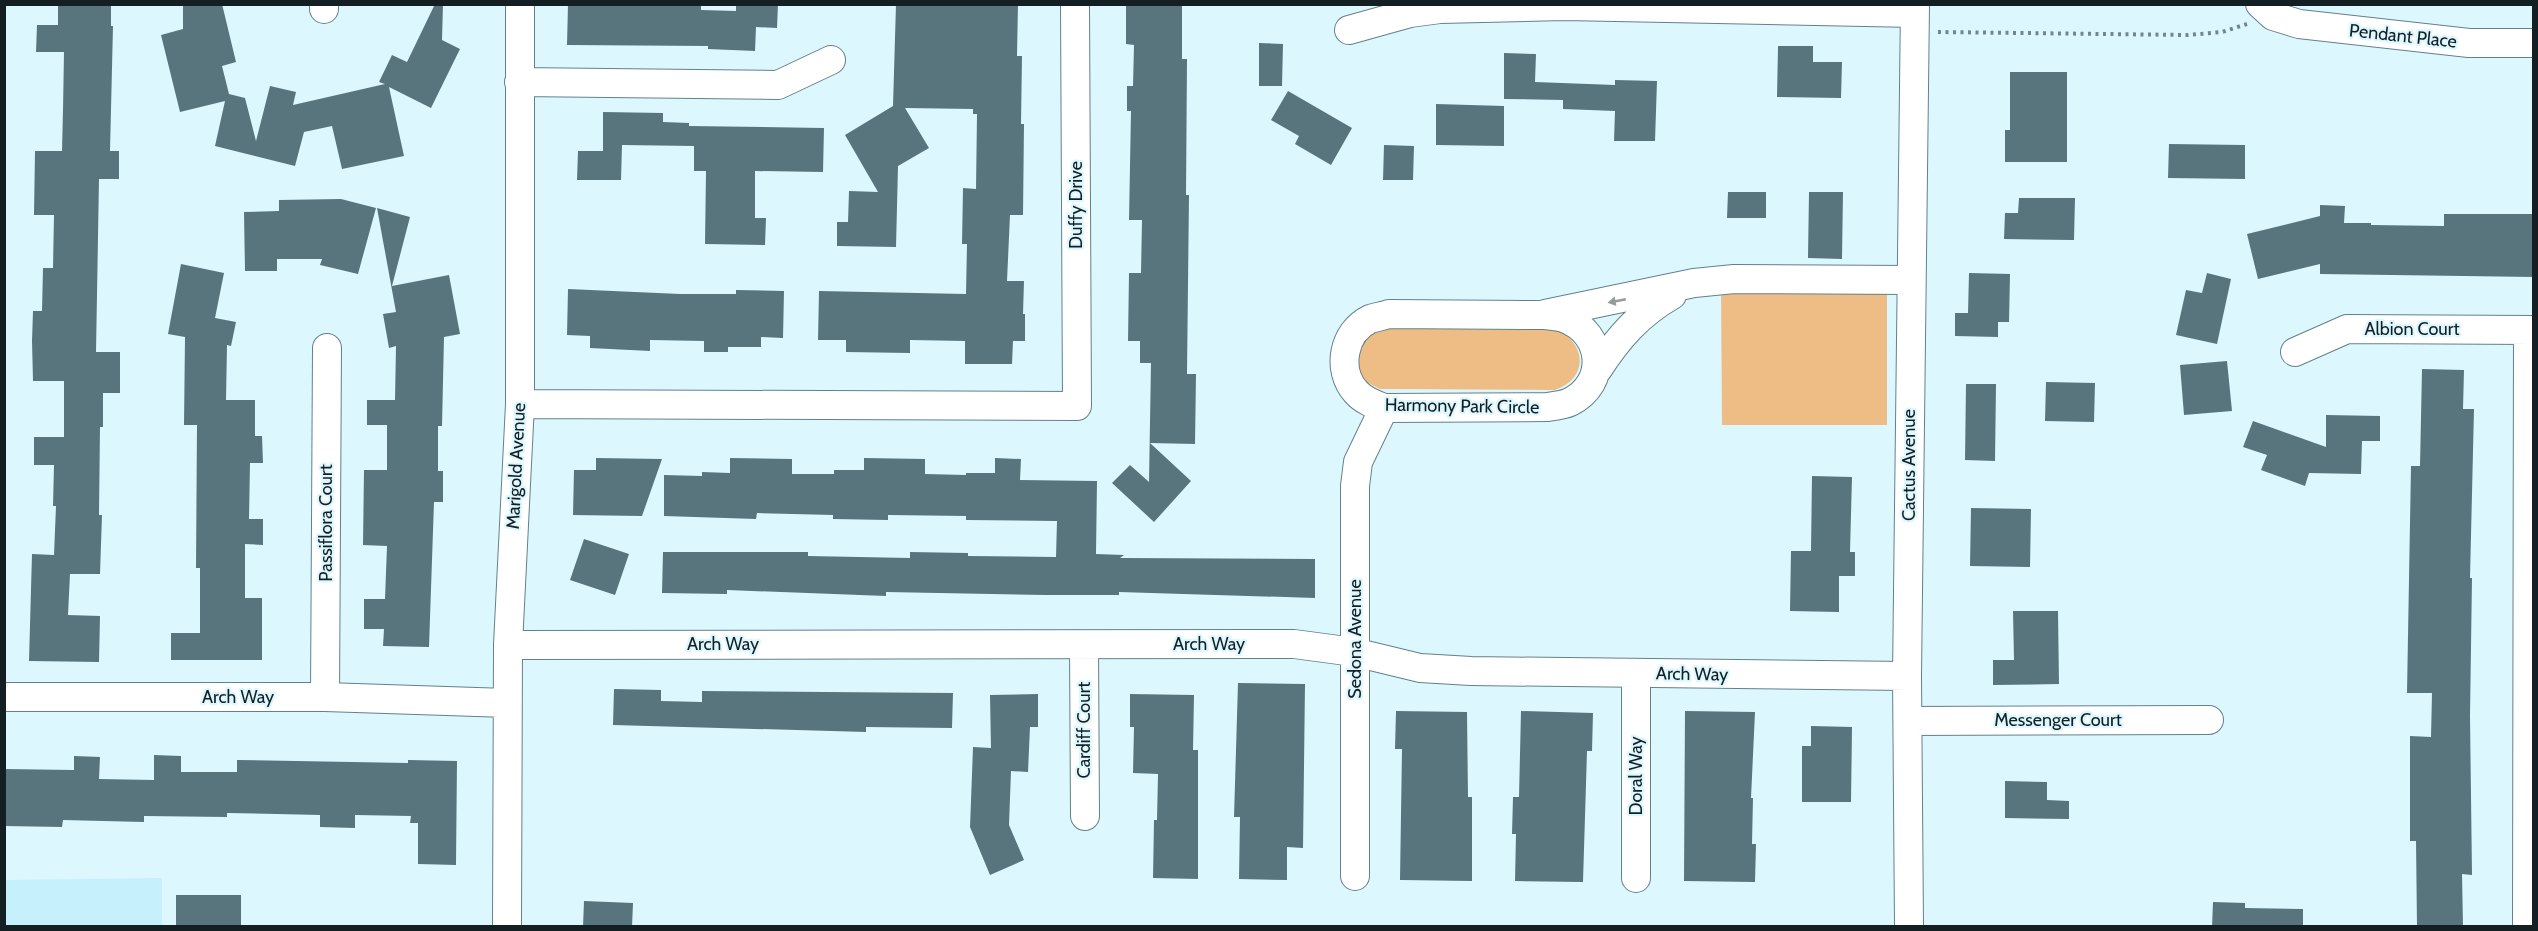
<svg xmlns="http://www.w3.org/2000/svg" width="2538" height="931" font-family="Cabin,sans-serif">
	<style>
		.built { fill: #c6f0fc }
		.green { fill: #eebd86 }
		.building { fill: #58757e }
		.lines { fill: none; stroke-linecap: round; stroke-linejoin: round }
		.minor-casing { stroke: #628189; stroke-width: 30 }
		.path { stroke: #73868b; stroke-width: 4; stroke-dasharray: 3 4.5; stroke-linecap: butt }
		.minor { stroke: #fff; stroke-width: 28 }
		.oneway { fill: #959a9c }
		.labels { text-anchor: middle; stroke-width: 4.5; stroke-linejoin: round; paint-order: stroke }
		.street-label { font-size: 18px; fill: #131f23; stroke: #ddf7ff }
	</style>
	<rect width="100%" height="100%" fill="#ddf7ff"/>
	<path class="built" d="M 162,878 L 162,926 L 5,926 L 5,880 Z"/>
	<path class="green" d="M 1721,290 L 1887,290 L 1887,425 L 1722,425 Z
		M 1384,328 L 1558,330 C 1588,346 1587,379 1555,390 L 1380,389 L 1362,380 L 1354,352 L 1365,335 Z"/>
	<path class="building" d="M 58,4 L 111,4 L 111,26 L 113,26 L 110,151 L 119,151 L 119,179 L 99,179 L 96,352 L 120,352 L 120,393 L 103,393 L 103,427 L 100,427 L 99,515 L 102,515 L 100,574 L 70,574 L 68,615 L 100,616 L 99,662 L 29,661 L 32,554 L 54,555 L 56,506 L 53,506 L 54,465 L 34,465 L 34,437 L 64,437 L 64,381 L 33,381 L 32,341 L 33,311 L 42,311 L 43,268 L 53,268 L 54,215 L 34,215 L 35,151 L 62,151 L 63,110 L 64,52 L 36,52 L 37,25 L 58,25 Z
		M 183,4 L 222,4 L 236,62 L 222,66 L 229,94 L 245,98 L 256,141 L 270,86 L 296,92 L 293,105 L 385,84 L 379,82 L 392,55 L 407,62 L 435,4 L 443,4 L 442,40 L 460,49 L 431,108 L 389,87 L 404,156 L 342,169 L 332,126 L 304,132 L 295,166 L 215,146 L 225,101 L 180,112 L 161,35 L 183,29 Z
		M 568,4 L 701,4 L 701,10 L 736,11 L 736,4 L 778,4 L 777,28 L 756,27 L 755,51 L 708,49 L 708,46 L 567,45 Z
		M 896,4 L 1018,4 L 1017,56 L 1022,56 L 1021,124 L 1024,124 L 1023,215 L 1010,215 L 1007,281 L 1024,281 L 1023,314 L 1025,314 L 1025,341 L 1013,341 L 1012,364 L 965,364 L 965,341 L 910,340 L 910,353 L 846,352 L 846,340 L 818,340 L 819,291 L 966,294 L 967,244 L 962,244 L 963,188 L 976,189 L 977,114 L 973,114 L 973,109 L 905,108 L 929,148 L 898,166 L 896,247 L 837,246 L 837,222 L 848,222 L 849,191 L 878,192 L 845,135 L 893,106 Z
		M 1126,4 L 1182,4 L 1182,59 L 1187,59 L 1186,195 L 1189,195 L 1187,374 L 1196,374 L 1195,444 L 1150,443 L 1191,481 L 1154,522 L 1112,483 L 1130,465 L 1149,482 L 1151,363 L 1140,363 L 1140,341 L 1128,341 L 1129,273 L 1141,273 L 1142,220 L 1129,220 L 1131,111 L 1127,111 L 1127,86 L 1133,86 L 1134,45 L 1126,44 Z
		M 1259,43 L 1283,44 L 1282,86 L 1259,86 Z
		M 1778,46 L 1813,46 L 1813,62 L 1842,62 L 1841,98 L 1777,97 Z
		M 1504,53 L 1536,54 L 1535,82 L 1615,85 L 1615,80 L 1657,81 L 1655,141 L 1614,141 L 1615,111 L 1563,109 L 1563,100 L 1504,99 Z
		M 2010,72 L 2067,72 L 2067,162 L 2005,162 L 2005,130 L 2010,130 Z
		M 1288,91 L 1352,128 L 1331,165 L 1295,144 L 1299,136 L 1271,120 Z
		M 1436,104 L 1504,106 L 1504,146 L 1436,145 Z
		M 603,112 L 663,113 L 663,122 L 689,123 L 689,126 L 824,128 L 823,172 L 755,171 L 755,218 L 766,218 L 765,245 L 705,244 L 706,171 L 694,171 L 694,146 L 622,145 L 621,180 L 577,180 L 578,151 L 603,151 Z
		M 2169,144 L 2245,145 L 2245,179 L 2168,178 Z
		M 1384,145 L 1414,146 L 1413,180 L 1383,180 Z
		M 1728,192 L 1766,192 L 1766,218 L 1727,218 Z
		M 1809,192 L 1843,192 L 1842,259 L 1808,258 Z
		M 2019,198 L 2075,198 L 2074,240 L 2004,239 L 2005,213 L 2018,213 Z
		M 341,199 L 376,208 L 358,274 L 320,265 L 322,259 L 277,259 L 277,271 L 245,271 L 244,212 L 279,211 L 279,200 Z
		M 2320,205 L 2345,206 L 2344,223 L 2371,223 L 2371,225 L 2444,226 L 2444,214 L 2534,214 L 2534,277 L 2320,274 L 2320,264 L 2258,279 L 2247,234 L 2320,216 Z
		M 377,208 L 410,217 L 392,286 L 449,275 L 460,334 L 444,337 L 442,426 L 438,426 L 438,471 L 443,471 L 443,502 L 434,502 L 429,647 L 383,646 L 384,629 L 364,629 L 364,599 L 385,599 L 387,546 L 363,545 L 364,470 L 387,470 L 387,425 L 367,425 L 367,400 L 395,400 L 396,346 L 389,348 L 383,314 L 396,312 Z
		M 181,264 L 224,273 L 215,318 L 236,322 L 231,346 L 227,345 L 226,400 L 255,400 L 255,436 L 262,436 L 263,463 L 250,463 L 249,519 L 263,519 L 263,545 L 245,544 L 245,598 L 262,598 L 262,660 L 171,660 L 171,633 L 200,633 L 200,568 L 196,568 L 197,425 L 184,425 L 185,337 L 168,334 Z
		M 1969,273 L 2010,274 L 2009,322 L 1998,322 L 1998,337 L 1955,336 L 1955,313 L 1968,313 Z
		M 2207,273 L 2231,279 L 2217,344 L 2176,335 L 2186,290 L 2202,293 Z
		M 568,289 L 680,294 L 736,294 L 736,290 L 784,291 L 783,338 L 761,337 L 761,347 L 728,347 L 728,352 L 704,352 L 704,341 L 650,340 L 650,351 L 590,348 L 590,336 L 567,335 Z
		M 2227,361 L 2232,411 L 2184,415 L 2180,365 Z
		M 2422,369 L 2464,370 L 2463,409 L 2474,409 L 2470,578 L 2472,578 L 2470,716 L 2472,875 L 2462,874 L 2463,927 L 2417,927 L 2416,841 L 2410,841 L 2410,736 L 2431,737 L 2432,693 L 2407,693 L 2411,466 L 2420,466 Z
		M 2046,382 L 2095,383 L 2094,422 L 2045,421 Z
		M 1966,384 L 1996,384 L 1995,461 L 1965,460 Z
		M 2326,415 L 2380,416 L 2380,441 L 2362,441 L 2361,474 L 2309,473 L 2305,486 L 2261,470 L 2267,455 L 2243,447 L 2253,421 L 2326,447 Z
		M 596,458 L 662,459 L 642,516 L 573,515 L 574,470 L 596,470 Z
		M 730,458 L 792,459 L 792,474 L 834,474 L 834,470 L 864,470 L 864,458 L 925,459 L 925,474 L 966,475 L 966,473 L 995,473 L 995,458 L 1021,459 L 1020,480 L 1097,481 L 1096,554 L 1124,555 L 1120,558 L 1315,559 L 1315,598 L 1119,592 L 1119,595 L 1046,595 L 886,592 L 886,596 L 727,590 L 727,594 L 662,593 L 663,552 L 808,552 L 808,556 L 910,558 L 910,552 L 968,553 L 968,556 L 1056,557 L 1057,521 L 966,520 L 966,516 L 888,515 L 888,520 L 833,519 L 833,515 L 757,513 L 756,519 L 664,516 L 664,475 L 702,476 L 702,472 L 730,473 Z
		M 1812,476 L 1852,477 L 1850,552 L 1855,552 L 1855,576 L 1839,576 L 1839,612 L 1790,611 L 1791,551 L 1811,551 Z
		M 1971,508 L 2031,509 L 2030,567 L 1970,566 Z
		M 584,539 L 629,554 L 615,595 L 570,580 Z
		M 2013,611 L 2058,611 L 2059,684 L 1993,685 L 1993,660 L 2014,660 Z
		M 1238,683 L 1305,684 L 1303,848 L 1287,847 L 1287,880 L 1239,879 L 1240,817 L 1234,817 Z
		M 614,689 L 661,690 L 661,701 L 702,702 L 702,691 L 953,693 L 952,728 L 866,727 L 866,732 L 613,725 Z
		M 1038,694 L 1038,727 L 1030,727 L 1028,772 L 1011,771 L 1009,825 L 1024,860 L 990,875 L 970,827 L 973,747 L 991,748 L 990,695 Z
		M 1130,694 L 1194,695 L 1193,750 L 1198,750 L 1198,879 L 1153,878 L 1154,820 L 1157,820 L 1158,774 L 1133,773 L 1134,727 L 1130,727 Z
		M 1396,711 L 1467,712 L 1468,797 L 1472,797 L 1472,881 L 1400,880 L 1402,749 L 1395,749 Z
		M 1521,711 L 1593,713 L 1592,751 L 1587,751 L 1583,882 L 1515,881 L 1516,834 L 1512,834 L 1513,797 L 1519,797 Z
		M 1685,711 L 1755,712 L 1751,798 L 1753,798 L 1752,844 L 1756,844 L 1755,882 L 1684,881 Z
		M 1811,726 L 1852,727 L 1851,802 L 1802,802 L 1802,746 L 1811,746 Z
		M 154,755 L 181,756 L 181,772 L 237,772 L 237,760 L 408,763 L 408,760 L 457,761 L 456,865 L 418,864 L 418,823 L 410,823 L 411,816 L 355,815 L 355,828 L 320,827 L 320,815 L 227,813 L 227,817 L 144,816 L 144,822 L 63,820 L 62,827 L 4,826 L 4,769 L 74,770 L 74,756 L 100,757 L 99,779 L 154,780 Z
		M 2005,781 L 2047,782 L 2047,800 L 2069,801 L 2069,819 L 2005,818 Z
		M 176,895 L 241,895 L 241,927 L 176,927 Z
		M 584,901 L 633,903 L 632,927 L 583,927 Z
		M 2213,902 L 2245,903 L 2245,908 L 2303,909 L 2303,927 L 2212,927 Z"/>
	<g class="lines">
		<defs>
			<path id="minor" d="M 2260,4 L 2273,16 L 2299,24 L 2469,43 L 2534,43
				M 324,9 L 324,4
				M 1349,30 L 1410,13 L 1440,9 L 1565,6 L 1915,13
				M 519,82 L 778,85 L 831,60
				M 1389,314 L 1543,315 C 1550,316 1559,316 1566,319 C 1604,334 1608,383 1570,402 C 1564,405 1555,406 1547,407 L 1384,408 C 1373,404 1363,400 1356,392 C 1336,370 1343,332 1370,319 C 1376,317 1383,316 1389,314 Z
				M 1545,314 L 1694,283 L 1734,279 L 1911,280
				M 2295,352 L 2347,329 L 2534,330
				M 1598,369 C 1618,338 1639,314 1672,295
				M 520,404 L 1077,406 L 1075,4
				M 508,645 L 1294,644 L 1354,652 L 1420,668 L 1471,671 L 1907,676
				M 1084,645 L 1085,816
				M 4,697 L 325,697 L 507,703
				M 325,697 L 327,348
				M 1908,721 L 2209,720
				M 1355,876 L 1355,486 L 1358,462 L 1384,408
				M 1636,878 L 1636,673
				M 507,926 L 508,645 L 520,404 L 520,4
				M 1909,926 L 1907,676 L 1915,4
				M 2527,926 L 2528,330"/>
		</defs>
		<use href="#minor" class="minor-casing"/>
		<path class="path" d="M 1938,32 L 2188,35 L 2222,32 L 2247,24"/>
		<use href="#minor" class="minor"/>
	</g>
	<defs><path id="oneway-solid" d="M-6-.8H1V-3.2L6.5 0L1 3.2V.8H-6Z" transform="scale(1.5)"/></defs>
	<use class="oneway" href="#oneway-solid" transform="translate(1617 301) rotate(169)"/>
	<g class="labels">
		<g class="street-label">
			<text transform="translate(2403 36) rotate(6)" y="6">Pendant Place</text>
			<text transform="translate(1076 205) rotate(-90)" y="6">Duffy Drive</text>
			<text x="2412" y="335">Albion Court</text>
			<text transform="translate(1462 406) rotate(1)" y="6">Harmony Park Circle</text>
			<text transform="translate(1909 465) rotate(-90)" y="6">Cactus Avenue</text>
			<text transform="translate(516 466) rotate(-87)" y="6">Marigold Avenue</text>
			<text transform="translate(326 523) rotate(-90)" y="6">Passiflora Court</text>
			<text transform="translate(1355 639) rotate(-90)" y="6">Sedona Avenue</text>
			<text x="723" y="650">Arch Way</text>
			<text x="1209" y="650">Arch Way</text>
			<text transform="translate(1692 674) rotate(1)" y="6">Arch Way</text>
			<text x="238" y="703">Arch Way</text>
			<text x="2058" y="726">Messenger Court</text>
			<text transform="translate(1084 730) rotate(-90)" y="6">Cardiff Court</text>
			<text transform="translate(1636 776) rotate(-90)" y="6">Doral Way</text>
		</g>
	</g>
	<rect width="2538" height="931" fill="none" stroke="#131f23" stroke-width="12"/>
</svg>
